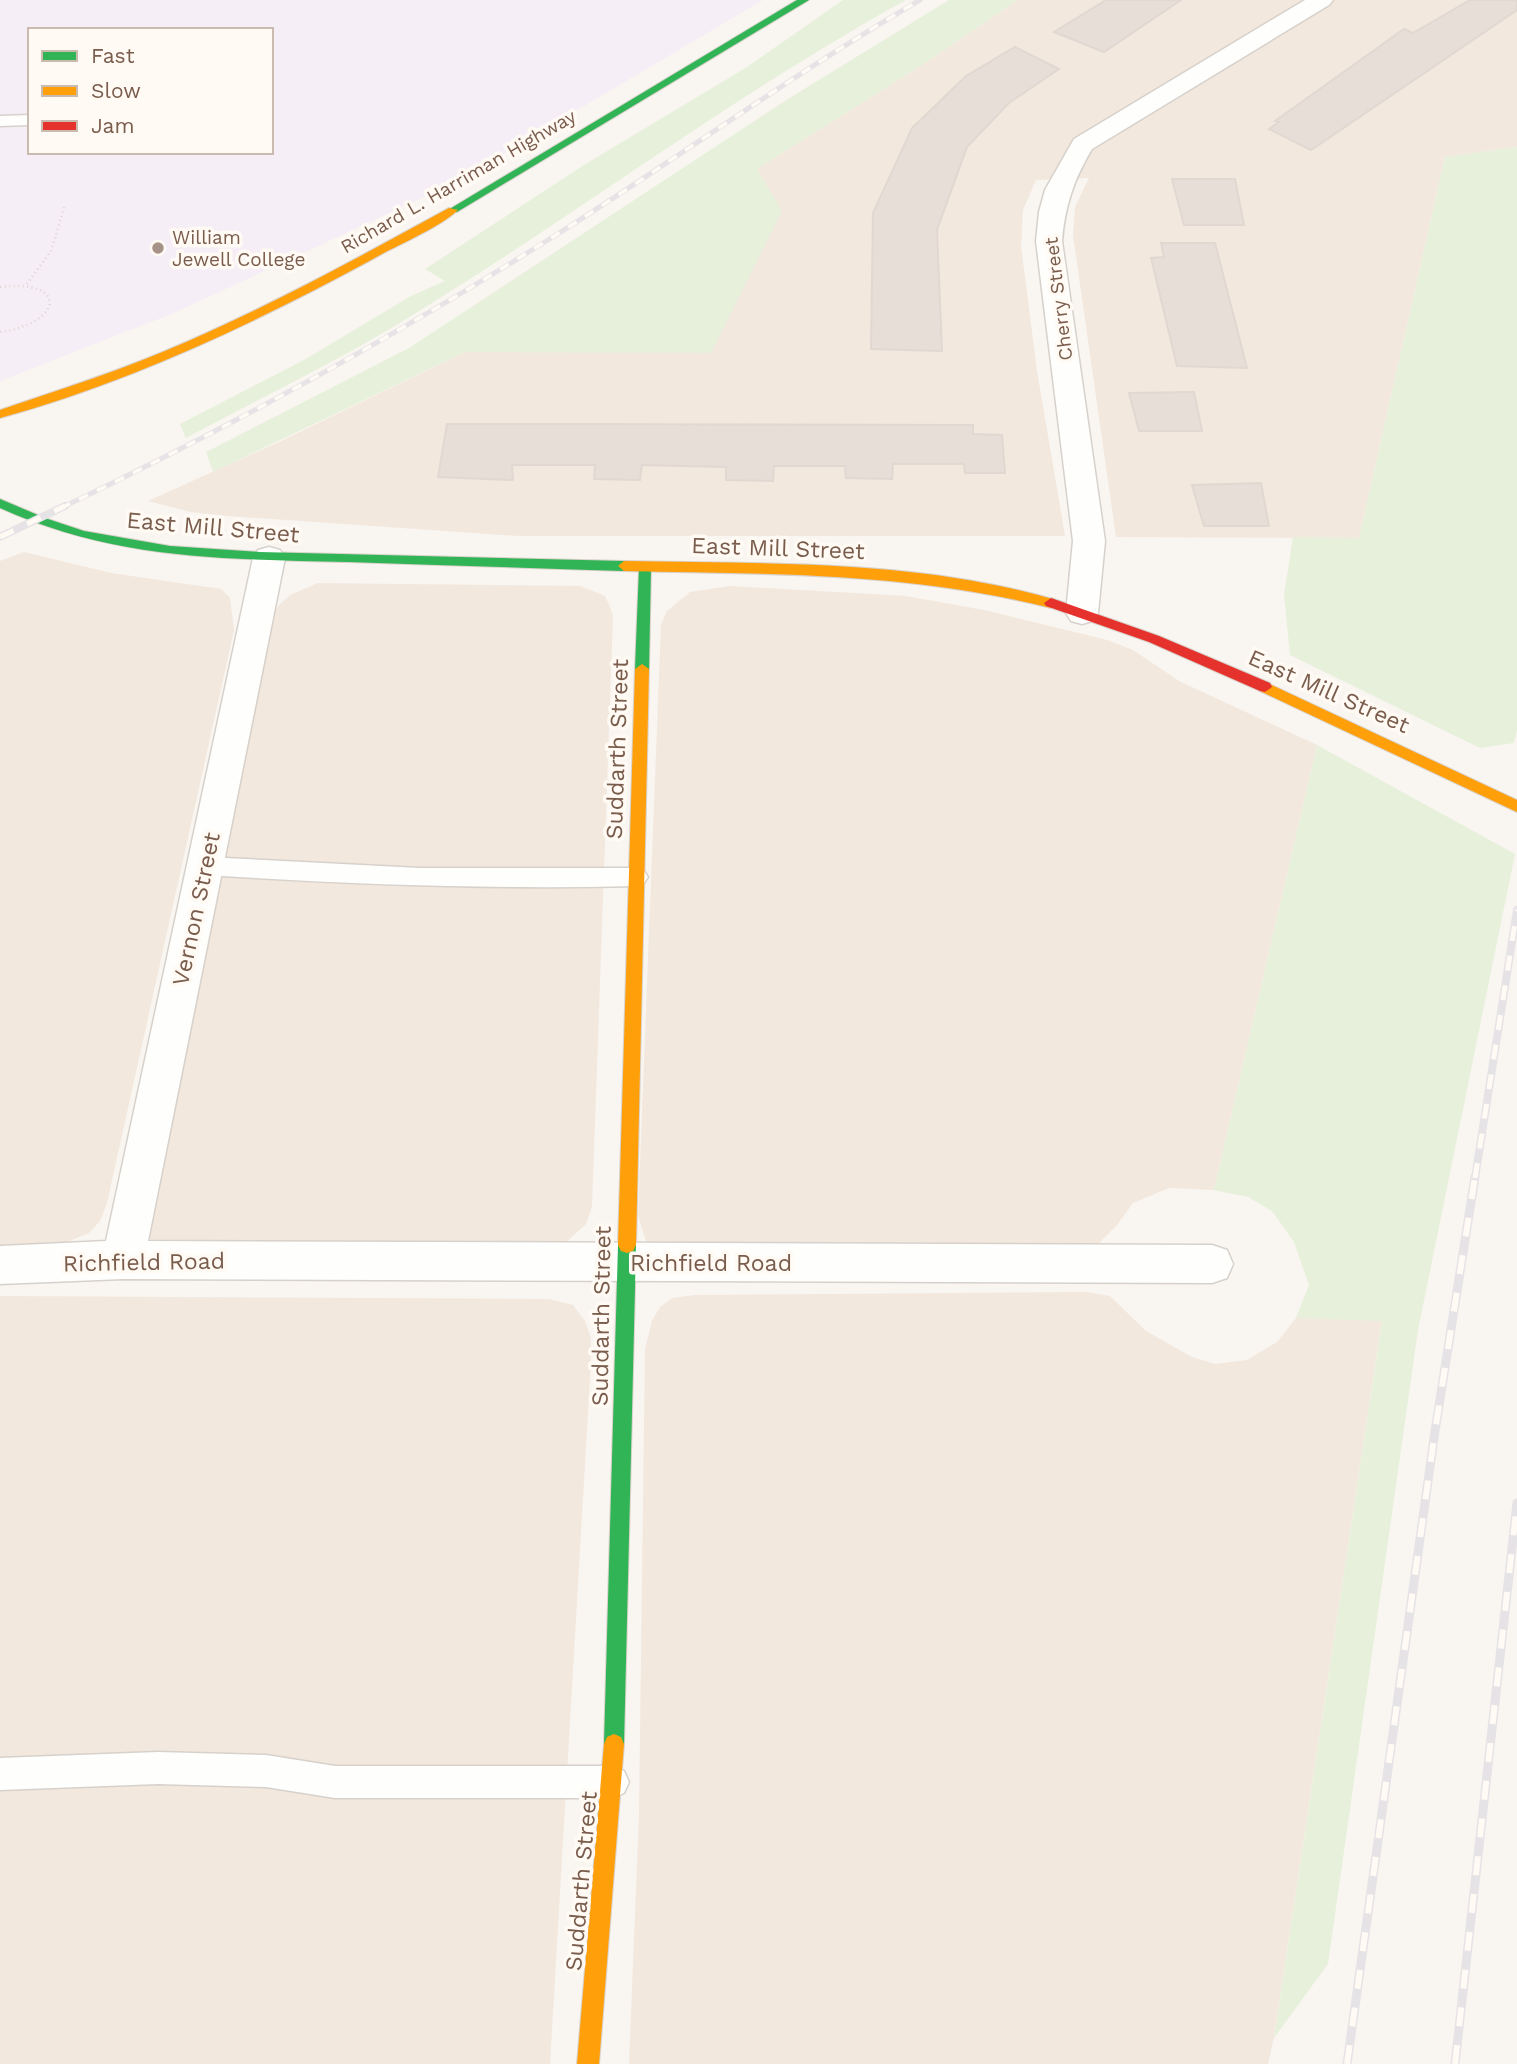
<svg xmlns="http://www.w3.org/2000/svg" width="1517" height="2064" font-family="'Work Sans',sans-serif">
	<style>
		.residential { fill: #f2e8de }
		.education { fill: #f6eef6; fill-rule: evenodd }
		.green { fill: #e7f0db }
		.building { fill: #e6ded7; stroke: #e2d8d2; stroke-width: 2 }
		.lines { fill: none; stroke-linecap: round; stroke-linejoin: round }
		.lane-casing { stroke: #d7d1cb; stroke-width: 3 }
		.street-casing { stroke: #d7d1cb; stroke-width: 3 }
		.fast-casing { stroke: #d9d2cb; stroke-width: 2 }
		.slow-casing { stroke: #d9d2cb; stroke-width: 2 }
		.jam-casing { stroke: #d9d2cb; stroke-width: 2 }
		.path { stroke: #dcd5d0; stroke-width: 2.5; stroke-dasharray: 1 3.5; stroke-linecap: butt }
		.lane { fill: #fefefd; fill-rule: evenodd }
		.street { fill: #fefefd; fill-rule: evenodd }
		.fast { fill: #30b455; fill-rule: evenodd }
		.slow { fill: #ff9f0a; fill-rule: evenodd }
		.jam { fill: #e5322d; fill-rule: evenodd }
		.rail-far2-casing { stroke: #e6e3e7; stroke-width: 5 }
		.rail-far1-casing { stroke: #e6e3e7; stroke-width: 8 }
		.rail-casing { stroke: #e6e3e7; stroke-width: 9 }
		.rail-far2 { stroke: #fffaf3; stroke-width: 3.5; stroke-dasharray: 10; stroke-linecap: butt }
		.rail-far1 { stroke: #fffaf3; stroke-width: 5; stroke-dasharray: 15; stroke-linecap: butt }
		.rail { stroke: #fffaf3; stroke-width: 6; stroke-dasharray: 19; stroke-linecap: butt }
		.poi-dot { fill: #a69286; stroke: #fffaf3; stroke-width: 2.5 }
		.labels { text-anchor: middle; stroke-width: 7; stroke-linejoin: round; paint-order: stroke }
		.far-street-label { font-size: 19px; fill: #7a5c4d; stroke: #fffaf3 }
		.far-poi-label { font-size: 19px; fill: #7a5c4d; stroke: #fffaf3; text-anchor: start }
		.street-label { font-size: 23px; fill: #7a5c4d; stroke: #fffaf3 }
	</style>
	<rect width="100%" height="100%" fill="#f9f5f0"/>
	<path class="residential" d="M 1018,0 L 1517,0 L 1517,147 L 1445,157 L 1359,538 L 1116,537 L 1073,235 L 1075,207 L 1089,178 L 1036,180 L 1023,210 L 1021,246 L 1037,371 L 1065,536 L 519,536 L 227,516 L 191,512 L 148,501 L 279,442 L 465,352 L 922,65 Z
		M 24,552 L 111,573 L 221,589 L 230,598 L 234,630 L 107,1203 L 100,1221 L 89,1233 L 57,1246 L 0,1245 L 0,561 Z
		M 318,583 L 580,586 L 605,596 L 610,607 L 613,616 L 592,1207 L 586,1224 L 562,1246 L 170,1246 L 151,1241 L 147,1229 L 271,620 L 278,606 L 290,595 Z
		M 730,586 L 906,596 L 989,611 L 1107,640 L 1133,650 L 1179,681 L 1317,745 L 1214,1190 L 1169,1188 L 1133,1203 L 1117,1225 L 1097,1245 L 664,1247 L 646,1241 L 638,1216 L 661,625 L 667,611 L 690,592 Z
		M 1086,1292 L 1110,1296 L 1146,1331 L 1192,1357 L 1215,1364 L 1247,1360 L 1277,1342 L 1296,1318 L 1382,1320 L 1274,2037 L 1268,2064 L 629,2064 L 639,1815 L 645,1349 L 652,1321 L 660,1307 L 672,1298 L 695,1295 Z
		M 0,1296 L 549,1299 L 573,1305 L 585,1321 L 591,1338 L 591,1361 L 550,2064 L 0,2064 Z"/>
	<path class="education" d="M 0,0 L 763,0 L 456,182 L 174,313 L 0,381 ZM 30,30 L 271,30 L 271,152 L 30,152 Z"/>
	<path class="green" d="M 843,0 L 906,0 C 737,93 583,210 419,311 C 345,358 264,396 186,438 L 180,424 L 304,360 L 411,296 L 445,281 L 425,269 L 584,165 L 747,67 Z
		M 949,0 L 1018,0 L 922,65 L 757,169 L 782,211 L 711,353 L 465,352 L 213,472 L 206,452 L 409,348 L 788,99 Z
		M 1517,147 L 1517,730 L 1514,743 L 1480,748 L 1290,655 L 1284,595 L 1293,537 L 1359,538 L 1445,157 Z
		M 1317,745 L 1515,854 L 1418,1330 L 1328,1964 L 1274,2038 L 1382,1321 L 1296,1318 L 1309,1285 L 1294,1242 L 1272,1211 L 1248,1197 L 1214,1190 Z"/>
	<path class="building" d="M 1106,0 L 1181,0 L 1104,52 L 1054,32 Z
		M 1470,0 L 1517,0 L 1517,10 L 1311,150 L 1269,129 L 1279,122 L 1275,121 L 1404,29 L 1413,33 Z
		M 1015,47 L 1059,69 L 1009,103 L 967,147 L 937,230 L 942,351 L 871,349 L 873,213 L 912,128 L 966,76 Z
		M 1172,179 L 1235,179 L 1244,225 L 1184,225 Z
		M 1161,243 L 1215,243 L 1247,368 L 1177,366 L 1151,258 L 1164,257 Z
		M 1194,392 L 1202,431 L 1139,431 L 1129,393 Z
		M 447,424 L 973,425 L 973,434 L 1002,435 L 1005,473 L 965,473 L 964,464 L 893,464 L 892,479 L 846,478 L 845,466 L 774,466 L 773,481 L 726,480 L 726,467 L 642,465 L 640,480 L 594,479 L 595,465 L 512,465 L 513,480 L 438,477 Z
		M 1261,483 L 1269,526 L 1204,526 L 1192,485 Z"/>
	<g class="lines">
		<defs>
			<path id="lane" d="M 30,115 L 30,125 L 0,126 L 0,116 Z
				M 205,857 L 420,868 L 636,868 L 644,871 L 648,877 L 644,883 L 636,886 C 492,890 349,884 205,875 L 197,872 L 194,866 L 197,860 Z
				M 158,1752 L 266,1755 L 335,1766 L 613,1766 L 624,1771 L 629,1782 L 624,1793 L 613,1798 L 335,1798 L 266,1787 L 158,1784 L 0,1790 L 0,1758 Z"/>
			<path id="street" d="M 1305,0 L 1333,0 L 1329,5 L 1092,149 C 1074,179 1065,206 1062,241 L 1105,541 L 1098,613 L 1093,621 L 1082,624 L 1071,621 L 1066,613 L 1073,541 L 1036,241 L 1039,212 L 1045,190 L 1074,139 Z
				M 269,547 L 280,550 L 285,558 L 148,1241 L 1212,1245 L 1227,1250 L 1233,1264 L 1227,1278 L 1212,1283 L 123,1279 L 0,1284 L 0,1246 L 106,1241 L 253,558 L 258,550 Z"/>
			<path id="fast" d="M 797,0 L 809,0 L 457,212 L 448,210 Z
				M 0,499 L 45,518 L 84,531 L 170,546 L 260,552 L 624,561 L 630,566 L 624,571 C 532,568 440,565 348,562 C 224,559 116,560 0,508 Z
				M 645,563 L 651,568 L 649,669 L 642,674 L 635,669 L 639,568 Z
				M 627,1237 L 633,1239 L 636,1245 L 624,1744 L 621,1751 L 614,1754 L 607,1751 L 604,1744 L 618,1245 L 621,1239 Z"/>
			<path id="slow" d="M 449,208 L 458,210 C 439,228 395,246 371,260 C 253,324 130,382 0,418 L 0,410 C 55,391 111,374 165,351 C 263,310 356,259 449,208 Z
				M 624,561 C 768,564 916,559 1056,600 L 1058,603 L 1051,608 C 907,572 771,574 624,571 L 618,566 Z
				M 642,664 L 649,669 L 636,1245 L 633,1251 L 627,1253 L 621,1251 L 618,1245 L 635,669 Z
				M 1265,682 L 1517,800 L 1517,812 L 1260,691 L 1258,687 Z
				M 614,1734 L 621,1737 L 624,1744 L 599,2064 L 577,2064 L 604,1744 L 607,1737 Z"/>
			<path id="jam" d="M 1051,598 L 1159,636 L 1270,683 L 1272,687 L 1265,692 L 1260,691 L 1149,642 L 1046,606 L 1044,603 Z"/>
		</defs>
		<use href="#lane" class="lane-casing"/>
		<use href="#street" class="street-casing"/>
		<use href="#fast" class="fast-casing"/>
		<use href="#slow" class="slow-casing"/>
		<use href="#jam" class="jam-casing"/>
		<path class="path" d="M 27,284 L 51,251 L 65,205
			M 0,287 C 71,279 61,324 0,332"/>
		<use href="#lane" class="lane"/>
		<use href="#street" class="street"/>
		<use href="#fast" class="fast"/>
		<use href="#slow" class="slow"/>
		<use href="#jam" class="jam"/>
		<defs>
			<path id="rail-far2" d="M 61,508 C 231,427 397,335 556,235 C 678,158 795,73 920,0"/>
			<path id="rail-far1" d="M 0,537 L 65,506
				M 1475,1178 L 1517,910"/>
			<path id="rail" d="M 1347,2064 L 1435,1431 L 1475,1177
				M 1455,2064 L 1517,1503"/>
		</defs>
		<use href="#rail-far2" class="rail-far2-casing"/>
		<use href="#rail-far1" class="rail-far1-casing"/>
		<use href="#rail" class="rail-casing"/>
		<use href="#rail-far2" class="rail-far2"/>
		<use href="#rail-far1" class="rail-far1"/>
		<use href="#rail" class="rail"/>
	</g>
	<circle class="poi-dot" cx="158" cy="248" r="7"/>
	<g class="labels">
		<g class="far-street-label">
			<text transform="translate(458 181) rotate(-30)" y="7">Richard L. Harriman Highway</text>
			<text transform="translate(1058 299) rotate(-97)" y="7">Cherry Street</text>
		</g>
		<g class="far-poi-label">
			<text x="172" y="244">William<tspan x="172" dy="22">Jewell College</tspan></text>
		</g>
		<g class="street-label">
			<text transform="translate(213 527) rotate(5)" y="8">East Mill Street</text>
			<text transform="translate(778 548) rotate(2)" y="8">East Mill Street</text>
			<text transform="translate(1329 691) rotate(24)" y="8">East Mill Street</text>
			<text transform="translate(617 749) rotate(-88)" y="8">Suddarth Street</text>
			<text transform="translate(196 909) rotate(-78)" y="8">Vernon Street</text>
			<text transform="translate(144 1262) rotate(-1)" y="8">Richfield Road</text>
			<text x="711" y="1271">Richfield Road</text>
			<text transform="translate(601 1316) rotate(-89)" y="8">Suddarth Street</text>
			<text transform="translate(581 1881) rotate(-85)" y="8">Suddarth Street</text>
		</g>
	</g>
	<rect x="28" y="28" width="245" height="126" fill="#fffaf3" stroke="#cabbb1" stroke-width="2"/>
	<rect x="42" y="51" width="35" height="10" fill="#30b455" stroke="#cabbb1" stroke-width="2"/>
	<text x="91" y="63" font-size="21" fill="#7a5c4d">Fast</text>
	<rect x="42" y="86" width="35" height="10" fill="#ff9f0a" stroke="#cabbb1" stroke-width="2"/>
	<text x="91" y="98" font-size="21" fill="#7a5c4d">Slow</text>
	<rect x="42" y="121" width="35" height="10" fill="#e5322d" stroke="#cabbb1" stroke-width="2"/>
	<text x="91" y="133" font-size="21" fill="#7a5c4d">Jam</text>
</svg>
